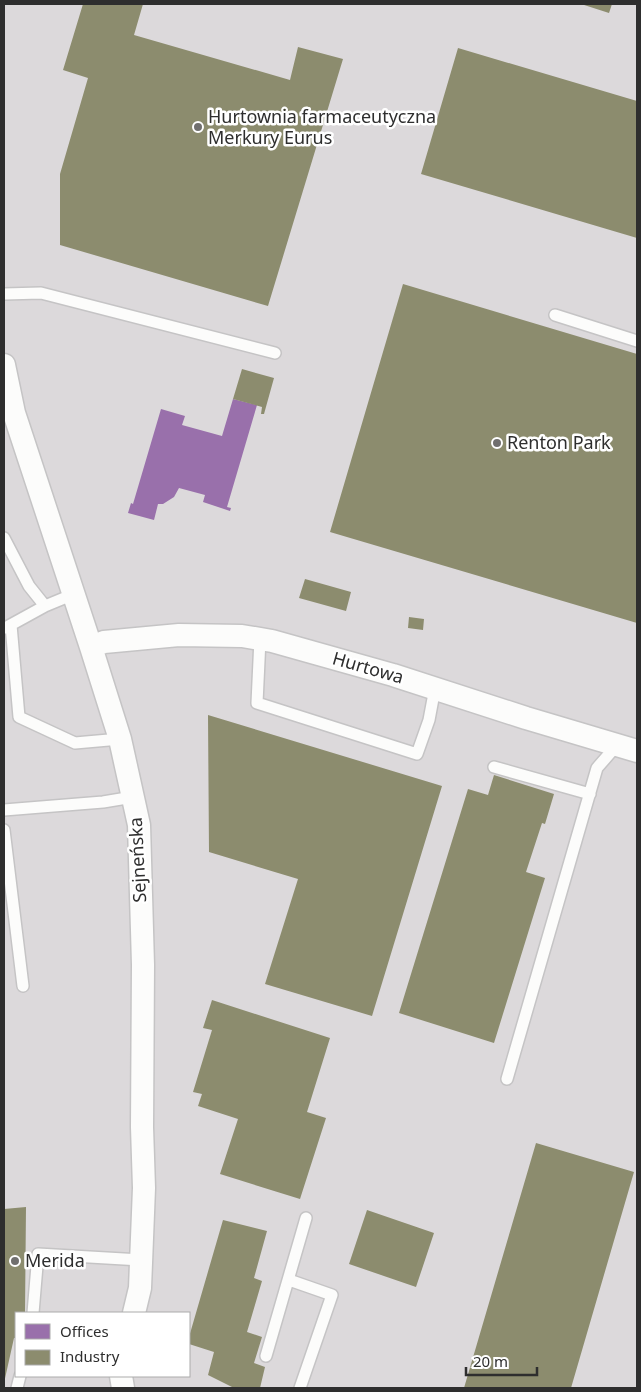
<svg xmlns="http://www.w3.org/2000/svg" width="641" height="1392" font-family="'Noto Sans',sans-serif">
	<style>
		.industrial { fill: #dcd9db; fill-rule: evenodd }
		.offices { fill: #9970ab }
		.industry { fill: #8c8c6e }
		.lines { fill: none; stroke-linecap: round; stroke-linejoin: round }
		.service-casing { stroke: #c5c4c5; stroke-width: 14 }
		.minor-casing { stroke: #c5c4c5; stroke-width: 25 }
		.service { stroke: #fcfcfb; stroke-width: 11 }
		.minor { stroke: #fcfcfb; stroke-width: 22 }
		.poi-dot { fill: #706f6e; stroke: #fff; stroke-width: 2 }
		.labels { text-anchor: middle; stroke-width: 5; stroke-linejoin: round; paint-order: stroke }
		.poi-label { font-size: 18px; fill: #2e2e2e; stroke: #fff; text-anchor: start }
		.street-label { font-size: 18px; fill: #2e2e2e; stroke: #fff }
	</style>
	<rect width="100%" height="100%" fill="#ece8e4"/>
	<path class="industrial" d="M 4,4 L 637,4 L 637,1388 L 4,1388 ZM 16,1313 L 189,1313 L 189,1376 L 16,1376 Z"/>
	<path class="offices" d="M 233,399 L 257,405 L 227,507 L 231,508 L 230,511 L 203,502 L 205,495 L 179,488 L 174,497 L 163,504 L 158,504 L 154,520 L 128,513 L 131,503 L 133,504 L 161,409 L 185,416 L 182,425 L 222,436 Z"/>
	<path class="industry" d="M 83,4 L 143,4 L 134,35 L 290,80 L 298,47 L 343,59 L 268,306 L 60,245 L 60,174 L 88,78 L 63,70 Z
		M 581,4 L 612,4 L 609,13 Z
		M 458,48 L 637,101 L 637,238 L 421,174 Z
		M 403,284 L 637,354 L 637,623 L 330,532 Z
		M 242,369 L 274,378 L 264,414 L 261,414 L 262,407 L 233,399 Z
		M 305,579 L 351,592 L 346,611 L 299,598 Z
		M 409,617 L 424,619 L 423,630 L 408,628 Z
		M 208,715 L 442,786 L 372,1016 L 265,984 L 298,879 L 209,852 Z
		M 494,775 L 554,794 L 545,824 L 542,823 L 526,872 L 545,878 L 494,1043 L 399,1013 L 468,789 L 488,795 Z
		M 212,1000 L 330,1038 L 307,1112 L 326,1118 L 300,1199 L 220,1174 L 238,1119 L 198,1106 L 202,1094 L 193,1092 L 212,1030 L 203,1028 Z
		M 536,1143 L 634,1172 L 571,1388 L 464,1388 Z
		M 26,1207 L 25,1313 L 16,1313 L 16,1338 L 14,1338 L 4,1383 L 4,1209 Z
		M 367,1210 L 434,1233 L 416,1287 L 349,1264 Z
		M 223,1220 L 267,1231 L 254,1278 L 262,1281 L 247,1332 L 262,1337 L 254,1363 L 265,1367 L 260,1388 L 234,1388 L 208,1375 L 214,1352 L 189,1344 L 189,1337 Z"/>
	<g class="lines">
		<defs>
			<path id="service" d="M 4,294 L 41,293 L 275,353
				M 555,315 L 637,341
				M 4,538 L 29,586 L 45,606 L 74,594
				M 11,625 L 19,717 L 75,743 L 120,739
				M 5,628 L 45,606
				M 260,639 L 257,703 L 417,754 L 429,720 L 435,688
				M 494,767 L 590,794
				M 4,810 L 103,802 L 133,797
				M 4,830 L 23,986
				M 507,1079 L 597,768 L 617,745
				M 289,1280 L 332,1295 L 300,1388
				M 33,1313 L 38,1254 L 141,1260
				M 266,1356 L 306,1218
				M 17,1388 L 20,1376"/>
			<path id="minor" d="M 4,365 L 14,413 L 91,647 L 120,739 L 139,825 L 143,965 L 142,1127 L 144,1188 L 140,1288 L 134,1313
				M 91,647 L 104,642 L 179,635 L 242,636 L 272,641 L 393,675 L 526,718 L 637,751
				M 121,1376 L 123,1388"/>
		</defs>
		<use href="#service" class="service-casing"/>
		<use href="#minor" class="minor-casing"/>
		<use href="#service" class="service"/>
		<use href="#minor" class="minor"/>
	</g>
	<g class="poi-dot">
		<circle cx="198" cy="127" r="5"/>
		<circle cx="497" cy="443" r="5"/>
		<circle cx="15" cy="1261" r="5"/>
	</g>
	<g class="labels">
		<g class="poi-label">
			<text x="208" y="123">Hurtownia farmaceutyczna<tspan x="208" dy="21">Merkury Eurus</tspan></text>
			<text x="507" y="449">Renton Park</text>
			<text x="25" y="1267">Merida</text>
		</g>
		<g class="street-label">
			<text transform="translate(368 668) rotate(16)" y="6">Hurtowa</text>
			<text transform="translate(138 860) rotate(-93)" y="6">Sejneńska</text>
		</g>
	</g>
	<rect width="641" height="1392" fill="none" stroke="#2e2e2e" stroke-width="10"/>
	<rect x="15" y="1312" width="175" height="65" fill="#ffffff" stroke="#ababab"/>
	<rect x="25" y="1324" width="25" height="15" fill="#9970ab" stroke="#ababab"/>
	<text x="60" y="1337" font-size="15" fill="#2e2e2e">Offices</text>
	<rect x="25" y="1350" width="25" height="15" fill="#8c8c6e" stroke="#ababab"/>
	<text x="60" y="1362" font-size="15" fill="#2e2e2e">Industry</text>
	<path d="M466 1367v8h71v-8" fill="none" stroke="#2e2e2e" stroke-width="2.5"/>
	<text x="473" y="1367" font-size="15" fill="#2e2e2e" stroke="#ffffff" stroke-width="4" paint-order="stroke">20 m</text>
</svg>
